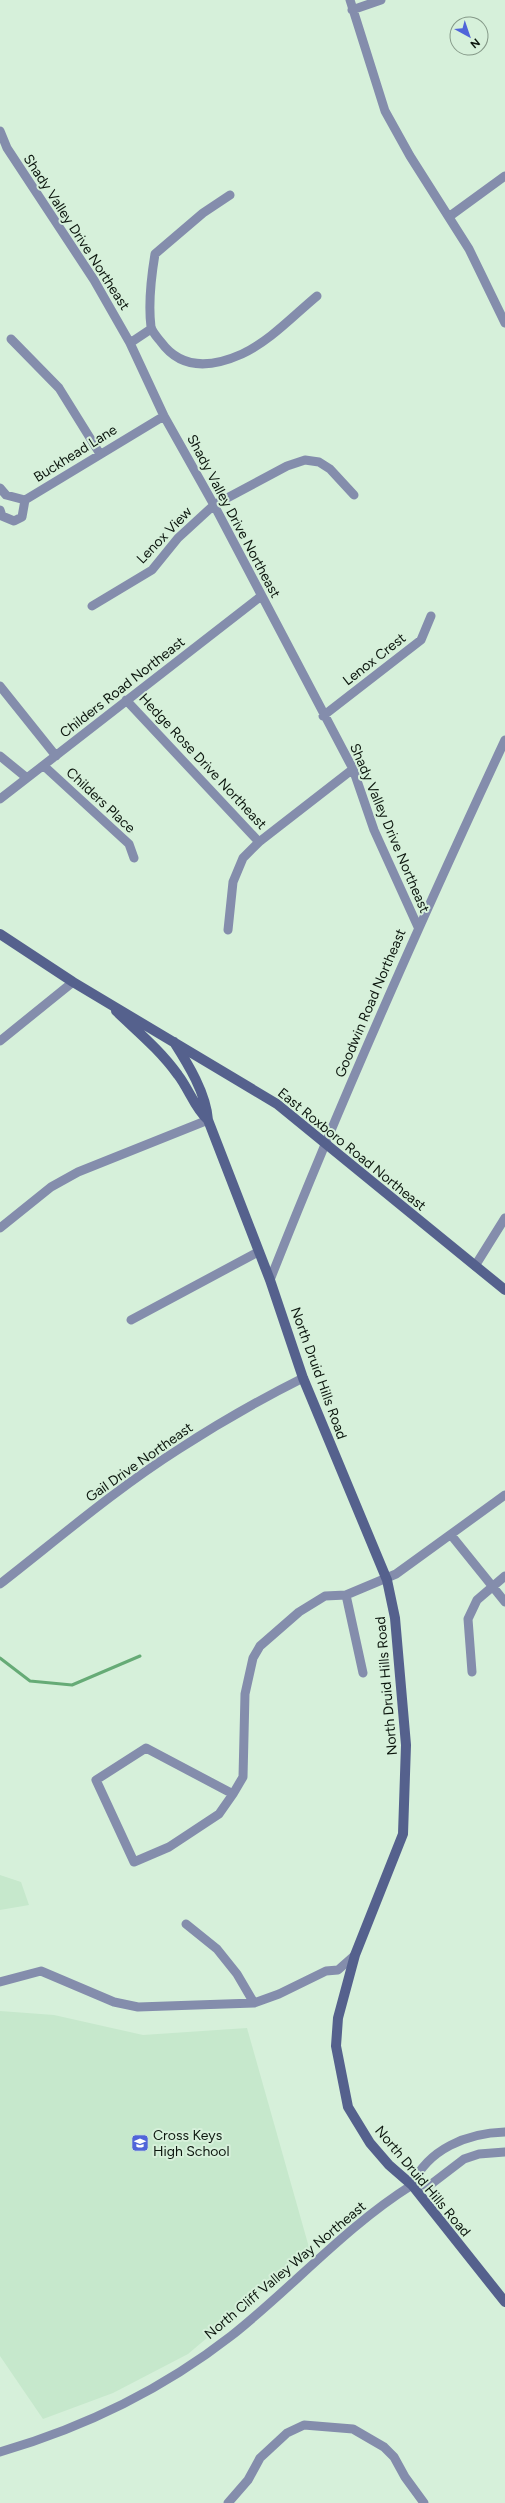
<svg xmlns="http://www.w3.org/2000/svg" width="505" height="2503" font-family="Figtree,sans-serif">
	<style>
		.built { fill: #c6e8cc }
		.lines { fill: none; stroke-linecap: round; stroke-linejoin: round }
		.stream { stroke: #66ab76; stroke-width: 3 }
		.minor { stroke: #848dac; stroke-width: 9 }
		.secondary { stroke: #55618d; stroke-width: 10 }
		.labels { text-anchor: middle; stroke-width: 4; stroke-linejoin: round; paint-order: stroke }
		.street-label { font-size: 14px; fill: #0c160e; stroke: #d6f0da }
		.poi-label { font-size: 14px; fill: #0c160e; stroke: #d6f0da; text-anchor: start }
	</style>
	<rect width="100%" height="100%" fill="#d6f0da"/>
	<path class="built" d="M 0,1875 L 21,1882 L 29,1905 L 0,1910 Z
		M 0,2011 L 54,2015 L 143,2035 L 247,2028 L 310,2251 L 188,2354 L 113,2393 L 43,2419 L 0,2356 Z"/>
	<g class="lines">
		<path class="stream" d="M 0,1658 L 30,1681 L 72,1685 L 140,1656"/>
		<path class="minor" d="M 350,0 L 385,111 L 410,156 L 469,249 L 505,323
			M 352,10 L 381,0
			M 0,131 L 7,148 L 94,280 L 130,343 L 164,416 L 214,505 L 353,769 L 374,830 L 418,927
			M 230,195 L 203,213 L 155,254 C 151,278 148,303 151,327 C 152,332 158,338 161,342 C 182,371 213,367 242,354 C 270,341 294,315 317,296
			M 450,216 L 505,176
			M 11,339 L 59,388 L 100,454
			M 130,343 L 151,329
			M 0,488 L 6,495 L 25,500 L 164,416
			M 0,510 L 2,516 L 14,521 L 22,517 L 25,500
			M 92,606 L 152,570 L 178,538 L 214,505 L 287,466 L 305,460 L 319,462 L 330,469 L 354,495
			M 0,686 L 56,756
			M 126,700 L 259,842
			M 323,716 L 421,640 L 431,616
			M 0,756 L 27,778
			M 44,766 L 129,844 L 134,858
			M 0,799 L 260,597
			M 228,930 L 233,882 L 243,858 L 259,842 L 353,769
			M 0,1041 L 73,982
			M 0,1228 L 51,1187 L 78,1172 L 208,1120
			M 475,1266 L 505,1218
			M 270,1280 C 342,1097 422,918 505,740
			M 131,1320 L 258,1252
			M 451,1535 L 505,1602
			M 0,1584 C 59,1538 116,1489 179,1449 C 219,1423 261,1399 303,1378
			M 346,1595 L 363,1673
			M 472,1672 L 468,1619 L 477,1600 L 505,1576
			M 146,1748 L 233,1794 L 219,1814 L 169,1847 L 134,1862 L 96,1780 Z
			M 233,1794 L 243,1777 L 245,1694 L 253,1658 L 260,1646 L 299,1612 L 325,1596 L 346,1595 L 396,1574 L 505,1495
			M 186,1924 L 217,1949 L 237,1974 L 254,2003
			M 0,1982 L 41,1971 L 114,2002 L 138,2007 L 254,2003 L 279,1994 L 326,1971 L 338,1970 L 355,1955
			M 412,2185 C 428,2149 467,2133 505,2132
			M 412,2185 L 430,2185 L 464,2159 L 479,2154 L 505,2152
			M 0,2452 C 82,2428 163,2389 231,2336 C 292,2288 345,2227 412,2185
			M 228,2503 L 248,2480 L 260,2458 L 287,2433 L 304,2425 L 353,2429 L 384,2447 L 394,2457 L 405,2477 L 424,2503"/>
		<path class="secondary" d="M 0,934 L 73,982 L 277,1104 L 505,1290
			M 116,1011 C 138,1032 160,1050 178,1075 C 189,1089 195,1109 208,1120
			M 174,1042 C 188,1064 206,1093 208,1120 L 270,1280 L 303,1378 L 387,1580 L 395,1618 L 406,1745 L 403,1834 L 355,1955 L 338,2018 L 336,2046 L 348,2107 L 370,2143 L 389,2165 L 412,2185 L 505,2302"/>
	</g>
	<defs>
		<symbol id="school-square" viewBox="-11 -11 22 22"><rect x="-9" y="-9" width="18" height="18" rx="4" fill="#5064d9" stroke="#d6f0da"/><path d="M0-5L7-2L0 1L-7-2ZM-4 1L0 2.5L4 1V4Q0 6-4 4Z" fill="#fff"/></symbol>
	</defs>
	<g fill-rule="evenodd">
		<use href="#school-square" x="130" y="2133" width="20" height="20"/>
	</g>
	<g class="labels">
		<g class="street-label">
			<text transform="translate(77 232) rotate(57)" y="5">Shady Valley Drive Northeast</text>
			<text transform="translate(75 453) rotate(-32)" y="5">Buckhead Lane</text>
			<text transform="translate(234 516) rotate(62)" y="5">Shady Valley Drive Northeast</text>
			<text transform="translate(164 535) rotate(-46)" y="5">Lenox View</text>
			<text transform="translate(374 659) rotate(-38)" y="5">Lenox Crest</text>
			<text transform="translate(122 687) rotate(-38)" y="5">Childers Road Northeast</text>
			<text transform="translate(203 761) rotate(47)" y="5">Hedge Rose Drive Northeast</text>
			<text transform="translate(101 800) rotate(43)" y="5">Childers Place</text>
			<text transform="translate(390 828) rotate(67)" y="5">Shady Valley Drive Northeast</text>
			<text transform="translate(370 1003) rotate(-67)" y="5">Goodwin Road Northeast</text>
			<text transform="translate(352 1149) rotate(39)" y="5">East Roxboro Road Northeast</text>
			<text transform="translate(319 1373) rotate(70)" y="5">North Druid Hills Road</text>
			<text transform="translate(139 1462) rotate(-35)" y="5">Gail Drive Northeast</text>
			<text transform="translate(386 1686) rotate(-95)" y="5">North Druid Hills Road</text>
			<text transform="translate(423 2181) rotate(50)" y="5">North Druid Hills Road</text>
			<text transform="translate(285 2270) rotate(-40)" y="5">North Cliff Valley Way Northeast</text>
		</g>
		<g class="poi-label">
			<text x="153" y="2140">Cross Keys<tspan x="153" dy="16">High School</tspan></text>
		</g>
	</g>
	<g transform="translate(469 36) rotate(140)"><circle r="19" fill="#d6f0da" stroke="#859988"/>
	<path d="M0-3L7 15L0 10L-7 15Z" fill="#5064d9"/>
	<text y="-6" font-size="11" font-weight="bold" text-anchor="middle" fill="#0c160e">N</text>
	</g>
</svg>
